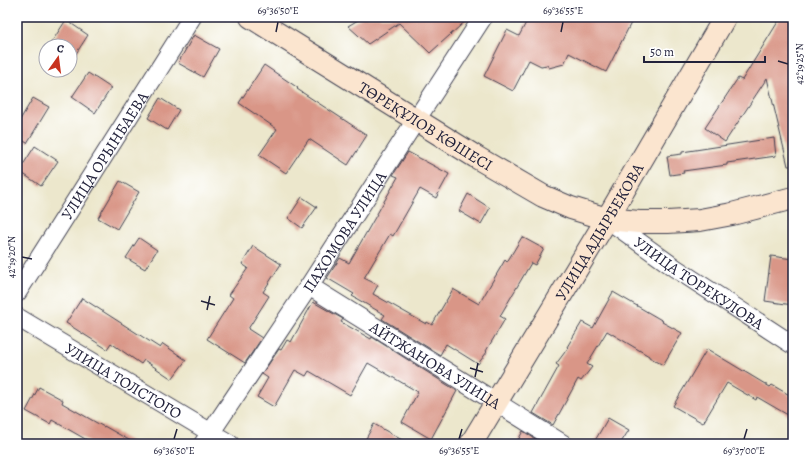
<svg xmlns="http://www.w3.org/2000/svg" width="810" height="461" font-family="Alegreya,serif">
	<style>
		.building { fill: #d99687 }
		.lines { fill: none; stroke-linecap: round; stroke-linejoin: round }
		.street-casing { stroke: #404051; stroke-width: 20 }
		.secondary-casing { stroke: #404051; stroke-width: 24 }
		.street { stroke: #fff; stroke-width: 18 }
		.secondary { stroke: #fbe5cf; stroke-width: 22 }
		.ticks { fill: none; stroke: #22223b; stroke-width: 1.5 }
		.labels { text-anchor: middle; stroke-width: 3; stroke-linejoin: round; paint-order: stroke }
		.street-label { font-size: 16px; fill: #22223b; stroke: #fff }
		.neatline { fill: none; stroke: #22223b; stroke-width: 1.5 }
		.ticks-label { font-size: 10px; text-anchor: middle; fill: #22223b }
	</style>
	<rect width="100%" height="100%" fill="#fff"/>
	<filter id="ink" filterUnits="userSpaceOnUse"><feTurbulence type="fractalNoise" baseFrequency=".025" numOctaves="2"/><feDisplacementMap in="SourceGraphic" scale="8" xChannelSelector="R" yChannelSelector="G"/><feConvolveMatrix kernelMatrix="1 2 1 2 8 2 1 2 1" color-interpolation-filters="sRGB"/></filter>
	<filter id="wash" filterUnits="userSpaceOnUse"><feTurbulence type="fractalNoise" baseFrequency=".012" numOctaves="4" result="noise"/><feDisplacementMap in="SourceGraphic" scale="16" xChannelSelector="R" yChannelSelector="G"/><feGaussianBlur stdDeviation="0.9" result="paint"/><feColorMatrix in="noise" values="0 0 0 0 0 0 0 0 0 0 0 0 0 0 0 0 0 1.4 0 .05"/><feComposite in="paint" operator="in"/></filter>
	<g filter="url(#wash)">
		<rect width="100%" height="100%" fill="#ece7cc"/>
		<g id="blocks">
			<path class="building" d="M 363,17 L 470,17 L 430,53 L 399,23 L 368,44 L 348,26 Z
				M 529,17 L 634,17 L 606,72 L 569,53 L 564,64 L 549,68 L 547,65 L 541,66 L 529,60 L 513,91 L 484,76 L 507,30 L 519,36 Z
				M 781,17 L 793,17 L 793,166 L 788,166 L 767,78 L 725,142 L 705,128 L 738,78 L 742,80 Z
				M 66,20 L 88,35 L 70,63 L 70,46 L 49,46 Z
				M 194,35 L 219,49 L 203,77 L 178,63 Z
				M 264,65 L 298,88 L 297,89 L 367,135 L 348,165 L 309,139 L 286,173 L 259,155 L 277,129 L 239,103 Z
				M 88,73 L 111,88 L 95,113 L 72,97 Z
				M 33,98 L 49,107 L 27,143 L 17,137 L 17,125 Z
				M 160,98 L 179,110 L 167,130 L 148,118 Z
				M 774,138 L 776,156 L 727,163 L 727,165 L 683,171 L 684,173 L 670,175 L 667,156 L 682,154 L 682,152 Z
				M 35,146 L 58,161 L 41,186 L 19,171 Z
				M 408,152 L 449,174 L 436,198 L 420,189 L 393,236 L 390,234 L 364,278 L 378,285 L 373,294 L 426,324 L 427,322 L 432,325 L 453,289 L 479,304 L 505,260 L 507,262 L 522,237 L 544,249 L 535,265 L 531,263 L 500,316 L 505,319 L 486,351 L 487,352 L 478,364 L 446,344 L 440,355 L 382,319 L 385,315 L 352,296 L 354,294 L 327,278 L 340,258 L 349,263 L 398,177 L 393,175 Z
				M 120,181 L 139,192 L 117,229 L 98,218 Z
				M 468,194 L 490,208 L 481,224 L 459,211 Z
				M 302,197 L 317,207 L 302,228 L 288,218 Z
				M 139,238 L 157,250 L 145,269 L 126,258 Z
				M 253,246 L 281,264 L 263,292 L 269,296 L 248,329 L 262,338 L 245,363 L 207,339 L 233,298 L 229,295 L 248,268 L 242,264 Z
				M 771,256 L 793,259 L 793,305 L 765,301 Z
				M 613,292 L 663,321 L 662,322 L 682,333 L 663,365 L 649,357 L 649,356 L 607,331 L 587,364 L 592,367 L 581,381 L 578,379 L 553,425 L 533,413 L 559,366 L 556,364 L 568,348 L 567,347 L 582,322 L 593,328 Z
				M 82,298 L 160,348 L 163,344 L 186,360 L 172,379 L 144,360 L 141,364 L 111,343 L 107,349 L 66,323 Z
				M 313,302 L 343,319 L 341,322 L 371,339 L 372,337 L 457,391 L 431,439 L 402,422 L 418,392 L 368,363 L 350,395 L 309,371 L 306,376 L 295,370 L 274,407 L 257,397 L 268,378 L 262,374 L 279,349 L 281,350 L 287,340 L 291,342 Z
				M 707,349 L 770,387 L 772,385 L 793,397 L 793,418 L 757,397 L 756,400 L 727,383 L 703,423 L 673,406 Z
				M 39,387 L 63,400 L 62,403 L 104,427 L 104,426 L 136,444 L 94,444 L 52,420 L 50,424 L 26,411 Z
				M 608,418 L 629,430 L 620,444 L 593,444 Z
				M 374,424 L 409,444 L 363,444 Z
				M 523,431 L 543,444 L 516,444 Z"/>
		</g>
	</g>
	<g filter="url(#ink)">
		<use href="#blocks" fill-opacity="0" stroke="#404051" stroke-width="1"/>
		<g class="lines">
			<defs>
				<g id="street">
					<path id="s1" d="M 607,219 L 675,268 L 793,345"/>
					<path id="s2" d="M 309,286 L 563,444"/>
					<path id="s3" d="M 17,293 L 192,17"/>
					<path id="s4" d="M 17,317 L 230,444"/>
					<path id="s5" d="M 203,444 L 309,286 L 416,120 L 483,17"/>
				</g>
				<g id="secondary">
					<path id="s6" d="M 251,17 L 476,157 L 543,196 L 571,208 L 607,219 L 639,222 L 668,222 L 700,220 L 732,214 L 793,198"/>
					<path id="s7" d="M 471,444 L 607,219 L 725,17"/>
				</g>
			</defs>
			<use href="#street" class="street-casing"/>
			<use href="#secondary" class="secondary-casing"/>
			<use href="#street" class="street"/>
			<use href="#secondary" class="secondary"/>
		</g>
	</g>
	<path class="ticks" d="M 276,32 L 278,22M 561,32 L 563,22M 778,61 L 788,64M 22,257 L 32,259M 201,301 L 215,305M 207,310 L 210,296M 470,368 L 483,372M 475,377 L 478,363M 174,439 L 177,429M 459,439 L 462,429M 744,439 L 747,429"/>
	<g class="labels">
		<g class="street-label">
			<text dy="6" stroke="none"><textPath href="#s6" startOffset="206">ТӨРЕҚҰЛОВ КӨШЕСІ</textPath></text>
			<text dy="6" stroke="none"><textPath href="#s3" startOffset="163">УЛИЦА ОРЫНБАЕВА</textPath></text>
			<text dy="6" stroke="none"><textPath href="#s5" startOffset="255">ПАХОМОВА УЛИЦА</textPath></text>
			<text dy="6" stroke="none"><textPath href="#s7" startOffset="248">УЛИЦА АДЫРБЕКОВА</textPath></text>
			<text dy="6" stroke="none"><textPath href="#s1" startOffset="112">УЛИЦА ТОРЕКУЛОВА</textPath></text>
			<text dy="6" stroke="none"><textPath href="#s2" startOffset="149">АЙТЖАНОВА УЛИЦА</textPath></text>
			<text dy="6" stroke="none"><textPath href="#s4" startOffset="124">УЛИЦА ТОЛСТОГО</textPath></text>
		</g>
	</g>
	<rect width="810" height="461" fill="none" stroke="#fff" stroke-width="44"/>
	<g transform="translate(58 58) rotate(14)"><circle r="19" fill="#ffffff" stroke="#a7a7b1"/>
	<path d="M0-3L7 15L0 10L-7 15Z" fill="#c8321e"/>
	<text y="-6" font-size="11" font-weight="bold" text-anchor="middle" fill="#22223b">С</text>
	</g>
	<path d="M644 56v6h121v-6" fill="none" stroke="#22223b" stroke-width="2"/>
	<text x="650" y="56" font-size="12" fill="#22223b" stroke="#ffffff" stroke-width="3" paint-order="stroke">50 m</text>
	<rect x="22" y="22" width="766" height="417" class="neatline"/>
	<g class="ticks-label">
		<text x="278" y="14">69°36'50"E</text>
		<text x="563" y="14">69°36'55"E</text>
		<text transform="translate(799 64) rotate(-90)" y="4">42°19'25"N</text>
		<text transform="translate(11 257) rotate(-90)" y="4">42°19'20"N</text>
		<text x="174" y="454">69°36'50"E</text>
		<text x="459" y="454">69°36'55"E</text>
		<text x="744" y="454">69°37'00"E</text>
	</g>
</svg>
